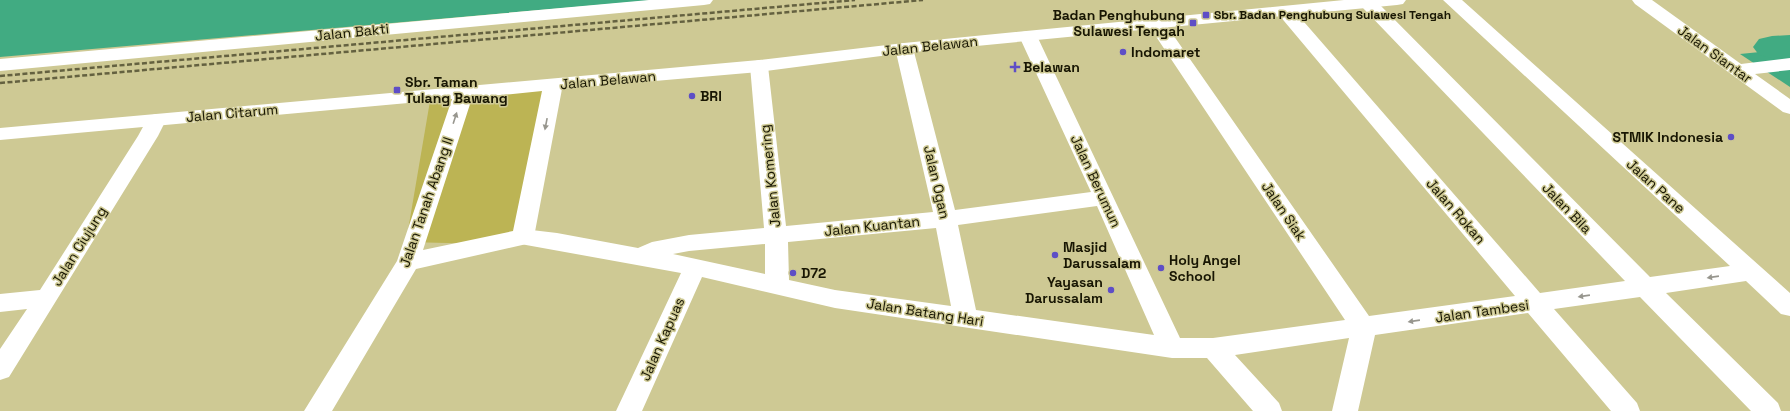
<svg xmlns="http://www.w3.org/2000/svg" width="1790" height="411" font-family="'Space Grotesk',sans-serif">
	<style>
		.green { fill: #bcb454 }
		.water { fill: #41ab82 }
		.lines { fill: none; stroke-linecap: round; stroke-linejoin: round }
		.river { fill: #41ab82; fill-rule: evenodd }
		.street { fill: #fff; fill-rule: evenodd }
		.secondary { fill: #fff; fill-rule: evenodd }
		.rail { stroke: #646140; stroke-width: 2.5; stroke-dasharray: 5 2.5; stroke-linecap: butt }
		.oneway { fill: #97968e }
		.poi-dot { fill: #5e4ec6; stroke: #cec994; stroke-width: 1.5 }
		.labels { text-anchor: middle; stroke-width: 3; stroke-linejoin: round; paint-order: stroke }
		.far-poi-label { font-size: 12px; font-weight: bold; fill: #181603; stroke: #cec994; text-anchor: start }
		.poi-label { font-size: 14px; font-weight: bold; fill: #181603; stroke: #cec994; text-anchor: start }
		.street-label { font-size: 14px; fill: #181603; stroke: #cec994 }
	</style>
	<rect width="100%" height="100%" fill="#cec994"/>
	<path class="green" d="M 550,89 L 530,245 L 406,242 L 430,101 Z"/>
	<path class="water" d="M 0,0 L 656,0 L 0,57 Z
		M 1790,49 L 1790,87 L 1740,54 Z"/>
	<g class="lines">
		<path class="river" d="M 1790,35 L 1790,57 L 1772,58 L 1759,55 L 1753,47 L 1759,39 L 1772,36 Z"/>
		<path class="street" d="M 649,0 L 713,0 L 710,4 L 704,5 L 0,71 L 0,59 Z
			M 1361,0 L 1375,0 L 1650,277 L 1730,266 L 1443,0 L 1462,0 L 1790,293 L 1790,316 L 1781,314 L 1746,281 L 1666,293 L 1778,403 L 1781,411 L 1751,411 L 1640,297 L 1554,309 L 1637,403 L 1640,411 L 1611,411 L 1528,313 L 1375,335 L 1358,411 L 1332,411 L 1349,338 L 1235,355 L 1279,403 L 1282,411 L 1253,411 L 1207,358 L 1172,358 L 835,308 L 702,277 L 642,411 L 616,411 L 681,273 L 515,243 L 512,237 L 515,231 L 523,229 L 557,233 L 638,248 L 652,242 L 689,235 L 764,228 L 750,66 L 752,62 L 759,60 L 766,62 L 768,66 L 786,226 L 933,212 L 895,48 L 898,44 L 904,43 L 910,44 L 913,48 L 955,210 L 1091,192 L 1019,36 L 1022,32 L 1028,31 L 1034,32 L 1037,36 L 1180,338 L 1213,338 L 1345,320 L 1147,23 L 1150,19 L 1156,18 L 1162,19 L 1369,316 L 1515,296 L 1279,15 L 1276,11 L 1279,7 L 1285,6 L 1291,7 L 1540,293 L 1625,281 L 1362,7 L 1359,3 ZM 1097,206 L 1154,335 L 976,310 L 958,225 ZM 936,228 L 951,306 L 835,290 L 789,280 L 788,242 ZM 765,244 L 765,274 L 673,254 L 689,251 Z
			M 156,114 L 163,116 L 166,120 L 158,136 L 9,377 L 0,380 L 0,349 L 27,309 L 0,312 L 0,294 L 40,290 L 138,136 L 149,116 Z"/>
		<path class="secondary" d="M 1344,0 L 1406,0 L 1403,4 L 1397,5 L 904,53 L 759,72 L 562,89 L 534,237 L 531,243 L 416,269 L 332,411 L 304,411 L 397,261 L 452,99 L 0,140 L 0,128 L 759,60 L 904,43 ZM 542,91 L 513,231 L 423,250 L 472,98 Z
			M 1632,0 L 1652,0 L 1741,64 L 1790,58 L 1790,70 L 1755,74 L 1790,99 L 1790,114 L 1783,112 L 1635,4 Z"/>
		<path class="rail" d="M 0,76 L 855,0
			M 0,83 L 923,0"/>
	</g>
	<defs><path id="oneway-solid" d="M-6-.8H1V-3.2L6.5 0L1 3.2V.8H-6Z"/></defs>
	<g class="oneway">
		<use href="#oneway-solid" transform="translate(455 118) rotate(-72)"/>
		<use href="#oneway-solid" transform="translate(546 124) rotate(101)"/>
		<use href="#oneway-solid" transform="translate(1713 277) rotate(172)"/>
		<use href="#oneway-solid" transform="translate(1584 296) rotate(172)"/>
		<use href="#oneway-solid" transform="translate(1414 321) rotate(172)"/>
	</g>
	<g class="poi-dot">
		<rect x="1202" y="11" width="8" height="8" rx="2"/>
		<rect x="1189" y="19" width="8" height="8" rx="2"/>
		<circle cx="1123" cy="52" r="4"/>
		<path d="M1013 61h4v4h4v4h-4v4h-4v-4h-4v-4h4z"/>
		<rect x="393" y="86" width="8" height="8" rx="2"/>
		<circle cx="692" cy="96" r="4"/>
		<circle cx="1731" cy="137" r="4"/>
		<circle cx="1055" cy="255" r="4"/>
		<circle cx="1161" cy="268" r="4"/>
		<circle cx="793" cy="273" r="4"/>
		<circle cx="1111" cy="290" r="4"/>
	</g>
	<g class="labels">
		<g class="far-poi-label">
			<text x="1214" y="19">Sbr. Badan Penghubung Sulawesi Tengah</text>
		</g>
		<g class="poi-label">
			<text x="1185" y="20" text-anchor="end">Badan Penghubung<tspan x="1185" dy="16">Sulawesi Tengah</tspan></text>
			<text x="1131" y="57">Indomaret</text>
			<text x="1023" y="72">Belawan</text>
			<text x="405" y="87">Sbr. Taman<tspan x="405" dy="16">Tulang Bawang</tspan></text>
			<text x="700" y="101">BRI</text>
			<text x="1723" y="142" text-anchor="end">STMIK Indonesia</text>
			<text x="1063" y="252">Masjid<tspan x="1063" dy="16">Darussalam</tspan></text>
			<text x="1169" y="265">Holy Angel<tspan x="1169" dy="16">School</tspan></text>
			<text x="801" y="278">D72</text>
			<text x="1103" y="287" text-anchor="end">Yayasan<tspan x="1103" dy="16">Darussalam</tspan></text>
		</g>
		<g class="street-label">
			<text transform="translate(352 32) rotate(-6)" y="5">Jalan Bakti</text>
			<text transform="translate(930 46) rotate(-6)" y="5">Jalan Belawan</text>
			<text transform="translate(1715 54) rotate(36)" y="5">Jalan Siantar</text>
			<text transform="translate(608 80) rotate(-5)" y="5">Jalan Belawan</text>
			<text transform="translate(232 113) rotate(-5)" y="5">Jalan Citarum</text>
			<text transform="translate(770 176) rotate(-96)" y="5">Jalan Komering</text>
			<text transform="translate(1096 181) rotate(65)" y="5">Jalan Berumun</text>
			<text transform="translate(937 182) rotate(77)" y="5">Jalan Ogan</text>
			<text transform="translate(1656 186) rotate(42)" y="5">Jalan Pane</text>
			<text transform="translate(426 202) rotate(-71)" y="5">Jalan Tanah Abang II</text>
			<text transform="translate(1567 208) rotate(46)" y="5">Jalan Bila</text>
			<text transform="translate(1284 211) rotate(56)" y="5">Jalan Siak</text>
			<text transform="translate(1456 211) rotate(49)" y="5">Jalan Rokan</text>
			<text transform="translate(872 226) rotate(-6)" y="5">Jalan Kuantan</text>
			<text transform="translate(79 246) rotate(-58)" y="5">Jalan Ciujung</text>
			<text transform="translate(1482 311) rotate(-8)" y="5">Jalan Tambesi</text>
			<text transform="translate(925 312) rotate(9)" y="5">Jalan Batang Hari</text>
			<text transform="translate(662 339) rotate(-66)" y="5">Jalan Kapuas</text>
		</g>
	</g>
</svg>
